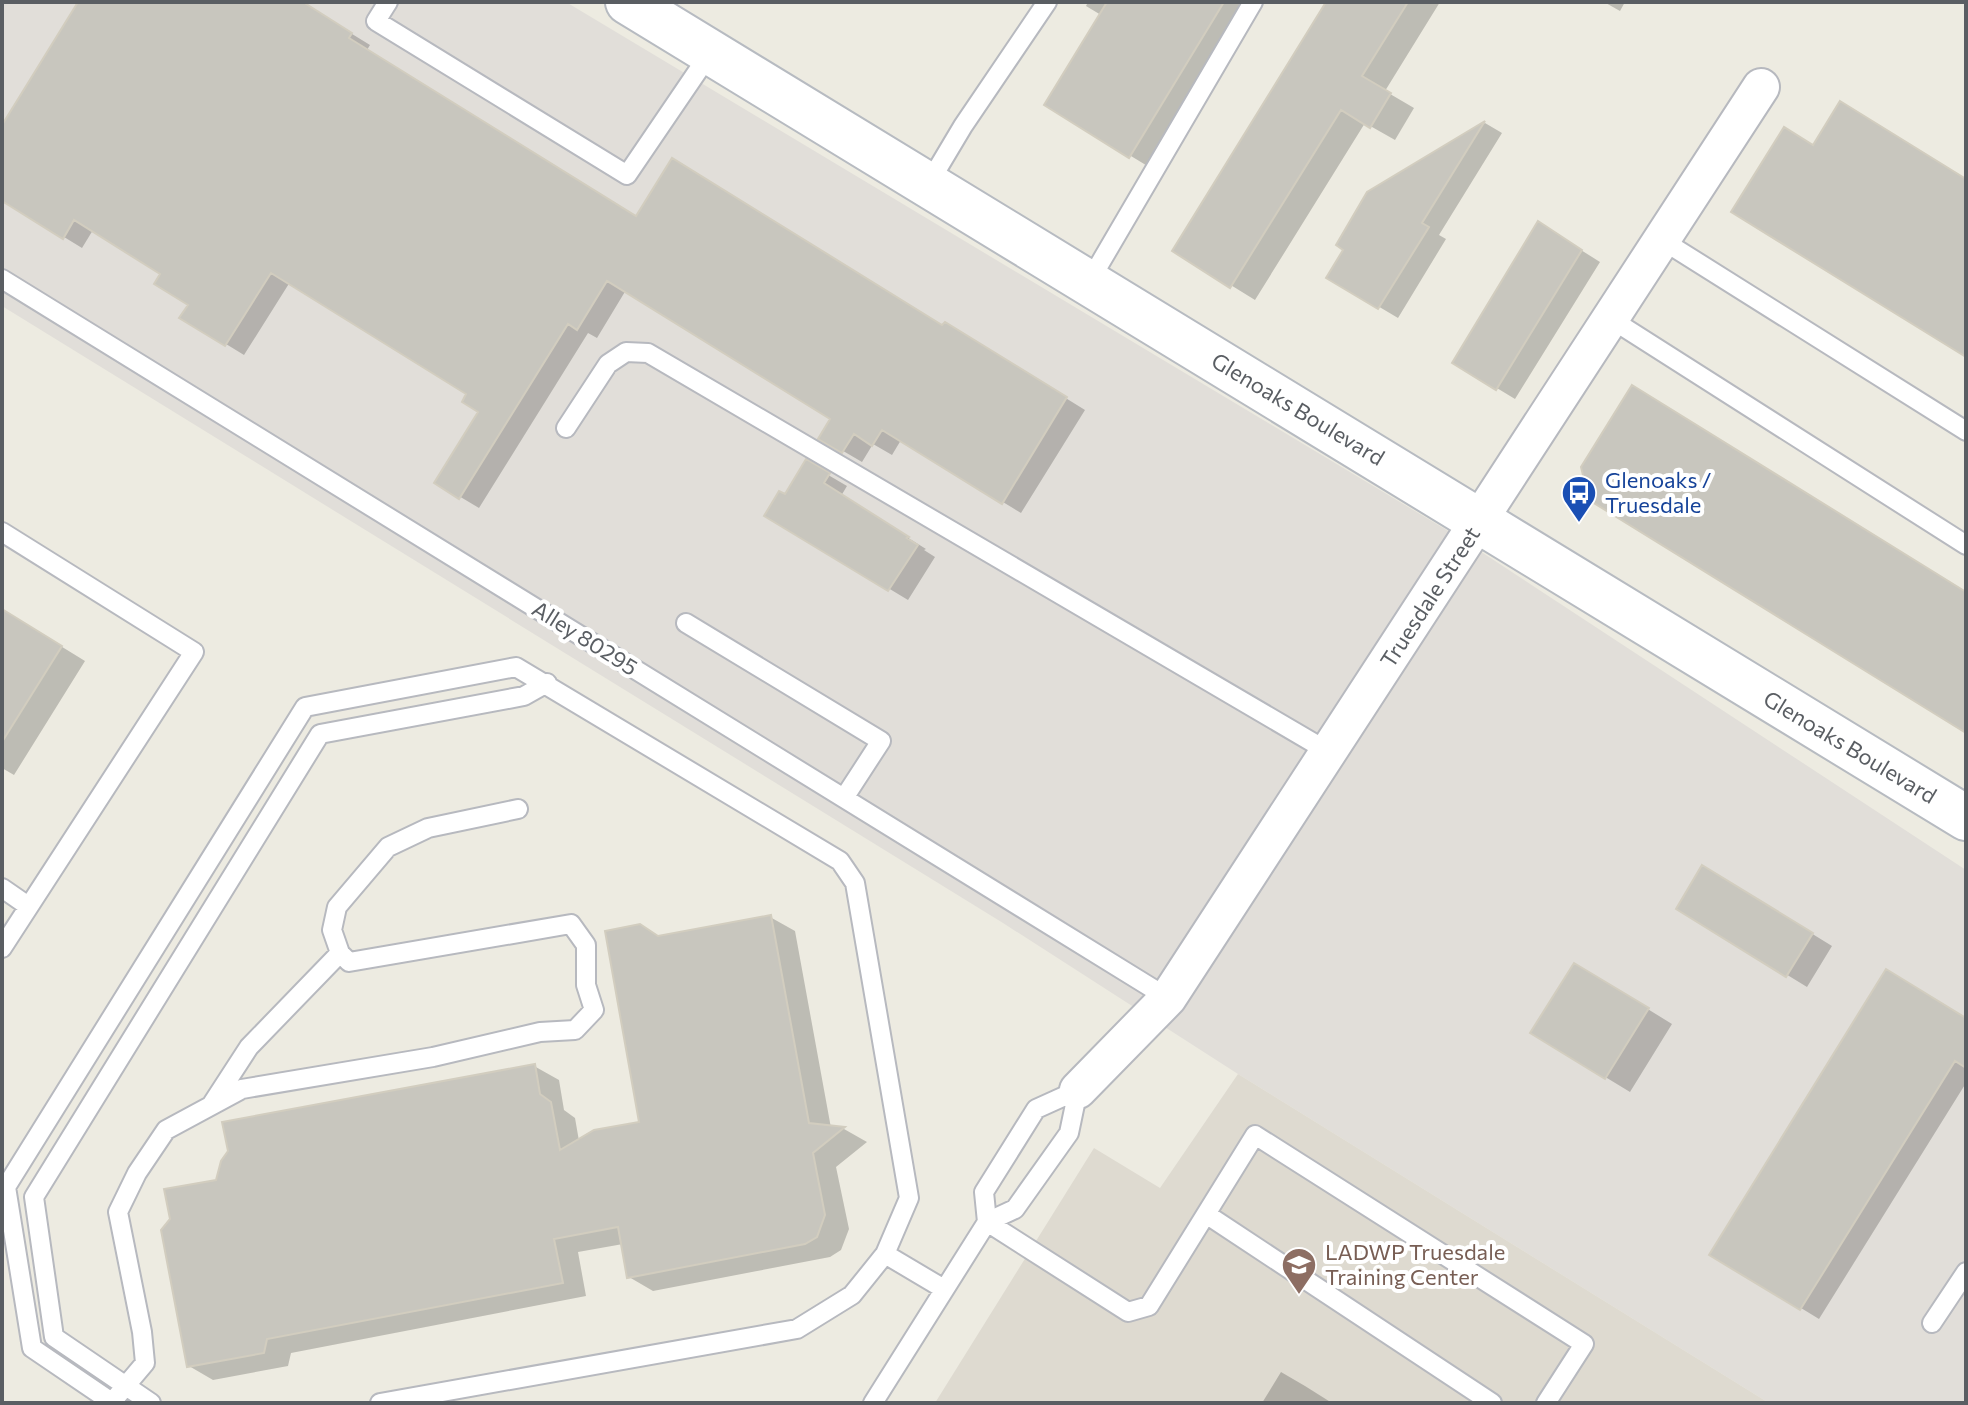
<svg xmlns="http://www.w3.org/2000/svg" width="1968" height="1405" font-family="Commissioner,sans-serif">
	<style>
		.industrial { fill: #e1ded9 }
		.education { fill: #dedad0 }
		.shadow { fill: #0003 }
		.building { fill: #c8c6be; stroke: #d2cdbf; stroke-width: 2 }
		.lines { fill: none; stroke-linecap: round; stroke-linejoin: round }
		.service-casing { stroke: #b7b9bf; stroke-width: 22 }
		.minor-casing { stroke: #b7b9bf; stroke-width: 40 }
		.secondary-casing { stroke: #b7bbc1; stroke-width: 48 }
		.service { stroke: #fff; stroke-width: 18 }
		.minor { stroke: #fff; stroke-width: 36 }
		.secondary { stroke: #fff; stroke-width: 44 }
		.labels { text-anchor: middle; stroke-width: 8; stroke-linejoin: round; paint-order: stroke }
		.street-label { font-size: 22px; fill: #5a5e63; stroke: #fff }
		.transit-label { font-size: 22px; fill: #164399; stroke: #fff; text-anchor: start }
		.education-label { font-size: 22px; fill: #785e54; stroke: #fff; text-anchor: start }
	</style>
	<rect width="100%" height="100%" fill="#edebe1"/>
	<path class="industrial" d="M 2,2 L 566,2 L 1460,538 L 1966,870 L 1966,1403 L 1769,1403 L 1238,1074 L 1003,923 L 2,306 Z"/>
	<path class="education" d="M 1238,1074 L 1769,1403 L 935,1403 L 1094,1148 L 1160,1188 Z"/>
	<path class="shadow" d="M 80,2 L 300,2 L 370,45 L 367,50 L 637,218 L 964,335 L 1085,410 L 1021,513 L 901,440 L 892,455 L 873,444 L 862,462 L 821,438 L 832,419 L 626,290 L 597,338 L 588,333 L 479,508 L 437,483 L 481,411 L 469,394 L 290,282 L 244,355 L 226,344 L 163,273 L 93,230 L 82,248 L 2,199 L 2,129 Z
		M 1088,2 L 1257,2 L 1154,170 L 1047,105 L 1101,15 L 1086,6 Z
		M 1328,2 L 1440,2 L 1385,91 L 1414,108 L 1395,140 L 1365,123 L 1255,300 L 1174,250 Z
		M 1604,2 L 1625,2 L 1620,11 Z
		M 1485,123 L 1502,133 L 1439,235 L 1446,239 L 1398,318 L 1329,277 L 1346,249 L 1368,194 Z
		M 1557,235 L 1600,262 L 1515,399 L 1454,362 Z
		M 806,462 L 847,486 L 841,496 L 926,549 L 924,550 L 935,557 L 908,600 L 767,515 L 785,497 Z
		M 2,610 L 85,661 L 14,775 L 2,768 Z
		M 1723,879 L 1832,946 L 1807,987 L 1678,908 Z
		M 770,917 L 795,931 L 831,1128 L 844,1129 L 867,1142 L 836,1167 L 849,1229 L 841,1250 L 830,1257 L 653,1291 L 629,1277 L 623,1244 L 578,1252 L 586,1296 L 291,1353 L 288,1366 L 213,1380 L 189,1366 L 217,1182 L 534,1066 L 559,1080 L 564,1110 L 575,1118 L 579,1141 L 642,1123 L 660,937 Z
		M 1599,979 L 1672,1024 L 1630,1092 L 1533,1033 Z
		M 1966,1020 L 1966,1083 L 1819,1319 L 1801,1308 Z
		M 1281,1372 L 1305,1386 L 1332,1403 L 1262,1403 Z"/>
	<path class="building" d="M 78,2 L 303,2 L 352,33 L 349,38 L 636,216 L 672,158 L 942,325 L 945,322 L 1067,397 L 1002,504 L 882,430 L 872,446 L 854,434 L 842,453 L 818,439 L 830,419 L 607,281 L 577,330 L 568,324 L 459,499 L 434,483 L 478,412 L 462,402 L 466,394 L 271,273 L 225,346 L 179,318 L 188,305 L 154,284 L 160,274 L 74,220 L 63,239 L 2,201 L 2,125 Z
		M 1107,2 L 1224,2 L 1129,158 L 1044,105 Z
		M 1326,2 L 1408,2 L 1362,76 L 1391,93 L 1370,128 L 1341,110 L 1230,288 L 1172,251 Z
		M 1840,101 L 1966,179 L 1966,357 L 1731,212 L 1784,127 L 1813,145 Z
		M 1485,121 L 1422,223 L 1429,227 L 1378,309 L 1326,278 L 1343,250 L 1336,245 L 1367,192 Z
		M 1538,221 L 1582,250 L 1496,390 L 1452,363 Z
		M 1632,385 L 1966,592 L 1966,733 L 1589,500 L 1581,467 Z
		M 806,459 L 830,473 L 824,483 L 909,537 L 907,538 L 918,545 L 888,591 L 764,516 L 779,491 L 785,494 Z
		M 2,609 L 62,646 L 2,742 Z
		M 1702,865 L 1813,933 L 1786,977 L 1676,909 Z
		M 771,915 L 809,1123 L 845,1127 L 813,1153 L 825,1215 L 817,1237 L 805,1244 L 627,1278 L 618,1227 L 554,1239 L 563,1283 L 267,1339 L 264,1353 L 187,1367 L 161,1230 L 170,1219 L 164,1189 L 216,1180 L 221,1161 L 228,1151 L 222,1122 L 535,1064 L 540,1094 L 551,1102 L 560,1150 L 594,1130 L 639,1122 L 605,931 L 640,924 L 658,936 Z
		M 1574,963 L 1649,1008 L 1605,1079 L 1530,1033 Z
		M 1886,969 L 1966,1018 L 1966,1068 L 1955,1061 L 1800,1310 L 1709,1255 Z"/>
	<g class="lines">
		<defs>
			<path id="service" d="M 388,2 L 376,21 L 627,175 L 710,53
				M 929,183 L 963,126 L 1047,2
				M 1662,240 L 1966,431
				M 2,279 L 1168,998
				M 1089,282 L 1253,2
				M 1611,319 L 1966,545
				M 566,428 L 608,364 L 626,352 L 648,353 L 1329,752
				M 2,532 L 194,652 L 2,948
				M 686,623 L 881,741 L 844,798
				M 2,888 L 28,906
				M 212,1104 L 249,1047 L 340,953
				M 1206,1214 L 1492,1403
				M 987,1222 L 1128,1312 L 1149,1306 L 1255,1135 L 1584,1344 L 1546,1403
				M 987,1222 L 984,1192 L 1036,1109 L 1078,1090
				M 1932,1323 L 1966,1272
				M 112,1402 L 145,1363 L 142,1332 L 118,1212 L 137,1173 L 166,1130 L 242,1089 L 433,1057 L 540,1032 L 575,1030 L 594,1010 L 586,985 L 586,945 L 571,924 L 349,962 L 340,953 L 332,930 L 337,907 L 388,847 L 428,828 L 518,809
				M 113,1403 L 32,1348 L 6,1187 L 305,707 L 516,667 L 840,861 L 855,883 L 909,1198 L 885,1254 L 944,1289
				M 151,1403 L 54,1337 L 34,1197 L 320,734 L 524,696 L 547,683
				M 380,1403 L 797,1329 L 852,1295 L 885,1254
				M 873,1403 L 987,1222 L 1015,1209 L 1069,1133 L 1078,1090"/>
			<path id="minor" d="M 1078,1090 L 1168,998 L 1761,87"/>
			<path id="secondary" d="M 628,2 L 1966,818"/>
		</defs>
		<use href="#service" class="service-casing"/>
		<use href="#minor" class="minor-casing"/>
		<use href="#secondary" class="secondary-casing"/>
		<use href="#service" class="service"/>
		<use href="#minor" class="minor"/>
		<use href="#secondary" class="secondary"/>
	</g>
	<defs>
		<symbol id="bus-pin" viewBox="-11 -11 22 30"><path d="M0 17L-7.5 6A9.5 9.5 0 1 1 7.5 6Z" fill="#1a4fb4" stroke="#fff"/><path d="M-5-6H5V4H4V6H2V4H-2V6H-4V4H-5ZM-3.5-4V0h7V-4ZM-3.5 1.2v1.5H-2V1.2ZM2 1.2v1.5H3.5V1.2Z" fill="#fff"/></symbol>
		<symbol id="university-pin" viewBox="-11 -11 22 30"><path d="M0 17L-7.5 6A9.5 9.5 0 1 1 7.5 6Z" fill="#8d6e63" stroke="#fff"/><path d="M0-5L7-2L0 1L-7-2ZM-4 1L0 2.5L4 1V4Q0 6-4 4Z" fill="#fff"/></symbol>
	</defs>
	<g fill-rule="evenodd">
		<use href="#bus-pin" x="1559" y="473" width="40" height="54"/>
		<use href="#university-pin" x="1279" y="1245" width="40" height="54"/>
	</g>
	<g class="labels">
		<g class="street-label">
			<text transform="translate(1298 409) rotate(31)" y="8">Glenoaks Boulevard</text>
			<text transform="translate(1430 597) rotate(-57)" y="8">Truesdale Street</text>
			<text transform="translate(585 638) rotate(32)" y="8">Alley 80295</text>
			<text transform="translate(1850 747) rotate(31)" y="8">Glenoaks Boulevard</text>
		</g>
		<g class="transit-label">
			<text x="1605" y="488">Glenoaks /<tspan x="1605" dy="25">Truesdale</tspan></text>
		</g>
		<g class="education-label">
			<text x="1325" y="1260">LADWP Truesdale<tspan x="1325" dy="25">Training Center</tspan></text>
		</g>
	</g>
	<rect width="1968" height="1405" fill="none" stroke="#5a5e63" stroke-width="8"/>
</svg>
